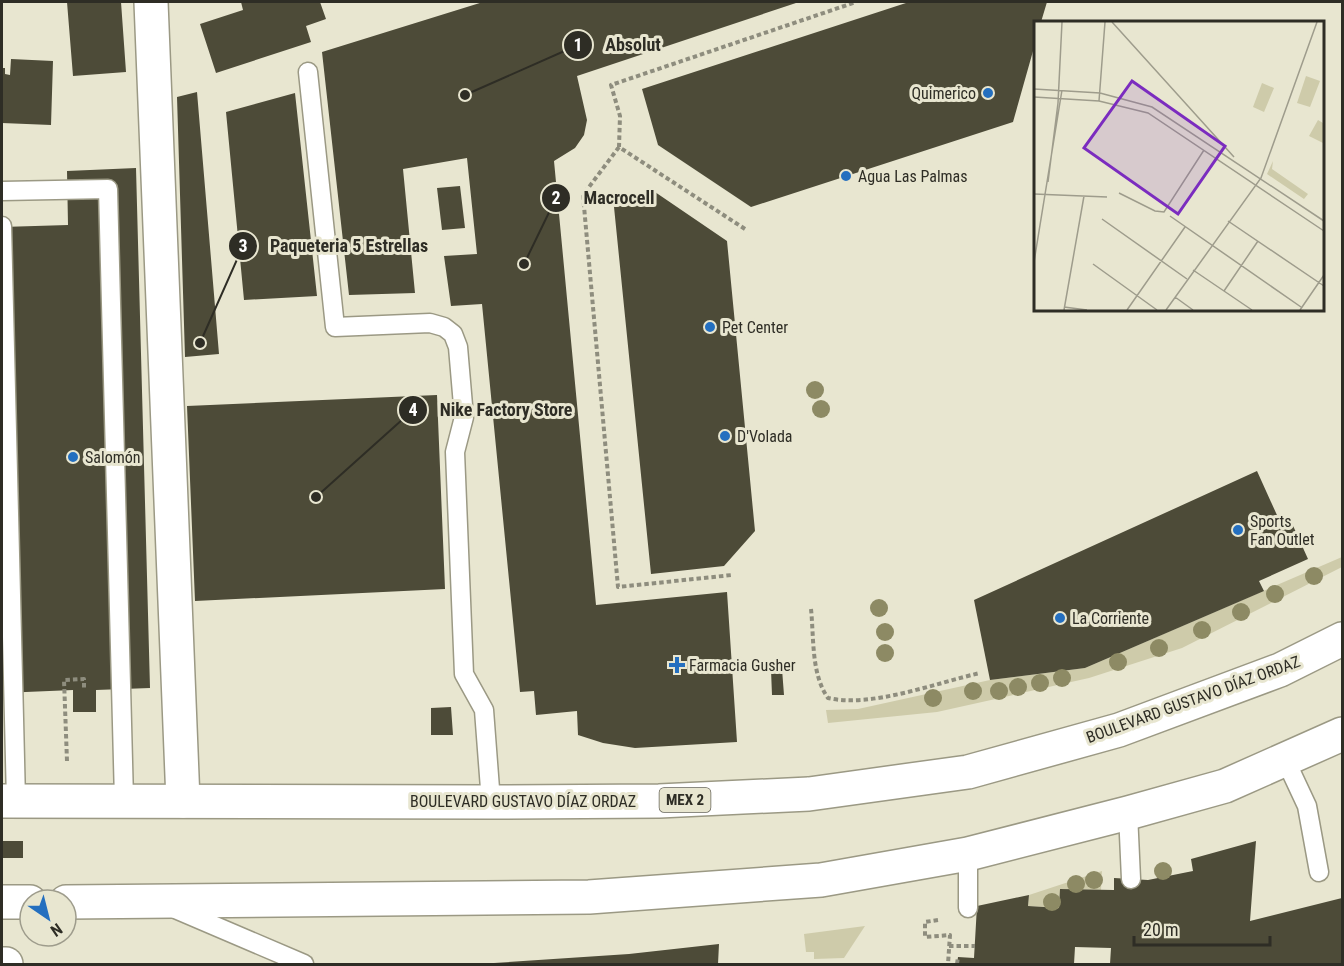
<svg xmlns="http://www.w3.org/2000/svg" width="1344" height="966" font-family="'Roboto Condensed',sans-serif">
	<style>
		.green { fill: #cecbaa }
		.building { fill: #4d4b38 }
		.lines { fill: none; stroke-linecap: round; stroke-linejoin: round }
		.lane-casing { stroke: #9b9984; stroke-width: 21 }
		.street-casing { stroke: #9b9984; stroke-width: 36 }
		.secondary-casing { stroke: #9b9984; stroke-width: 36 }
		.primary-casing { stroke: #9b9984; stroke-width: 36 }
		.path { stroke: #8e8d7e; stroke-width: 4; stroke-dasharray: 4.5 3; stroke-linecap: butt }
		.lane { stroke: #fff; stroke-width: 18 }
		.street { stroke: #fff; stroke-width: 33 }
		.secondary { stroke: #fff; stroke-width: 33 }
		.primary { stroke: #fff; stroke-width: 33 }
		.tree { fill: #8d8a64 }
		.poi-dot { fill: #246fbf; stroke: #e8e6d0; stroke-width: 2 }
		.labels { text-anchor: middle; stroke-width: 6; stroke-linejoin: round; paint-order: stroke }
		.shield { fill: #e8e6d0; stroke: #666458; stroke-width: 1.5 }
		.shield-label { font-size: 15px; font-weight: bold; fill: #2e2d25 }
		.poi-label { font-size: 16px; fill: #2e2d25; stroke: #e8e6d0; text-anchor: start }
		.street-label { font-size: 16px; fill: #2e2d25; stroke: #e8e6d0 }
		.inset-road { fill: none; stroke: #9e9c8c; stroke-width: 1.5 }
		.view { fill: #7b2cbf; fill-opacity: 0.15; stroke: #7b2cbf; stroke-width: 3 }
		.inset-edge { fill: none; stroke: #2e2d25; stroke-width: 3 }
		.leader { fill: none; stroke: #2e2d25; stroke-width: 2 }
		.callout-dot { fill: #2e2d25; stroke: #e8e6d0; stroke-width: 2 }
		.mark-label { font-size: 18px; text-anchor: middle; font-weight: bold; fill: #fff }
		.callout-label { font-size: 18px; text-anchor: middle; font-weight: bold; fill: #2e2d25; stroke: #e8e6d0; stroke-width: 6; stroke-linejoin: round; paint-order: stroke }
	</style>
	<rect width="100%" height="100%" fill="#e8e6d0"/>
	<path class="green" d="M 1342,557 L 1342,567 L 1182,648 L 1089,678 L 937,712 L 828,723 L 826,710 L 858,709 L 990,680 L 1085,668 Z
		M 1102,871 L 1101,890 L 1061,889 L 1059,908 L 1028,906 L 1029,895 Z
		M 865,926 L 844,958 L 814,959 L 814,952 L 806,952 L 804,934 Z"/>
	<path class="building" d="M 67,2 L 121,2 L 126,72 L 73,76 Z
		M 241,2 L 320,2 L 326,19 L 306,26 L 311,42 L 216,73 L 200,24 L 243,10 Z
		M 483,2 L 799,2 L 577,76 L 587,120 L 584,135 L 575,148 L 554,161 L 596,605 L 727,592 L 737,742 L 635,748 L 603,743 L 578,735 L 577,711 L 536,715 L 534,691 L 520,692 L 482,304 L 451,306 L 444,256 L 477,254 L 467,158 L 403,169 L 415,293 L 349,295 L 322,52 Z
		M 909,2 L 1047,2 L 1041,22 L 1035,22 L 1035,44 L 1013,122 L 751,207 L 658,145 L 642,89 Z
		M 11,59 L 53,61 L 51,125 L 2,123 L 2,68 L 5,68 L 5,74 L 10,75 Z
		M 197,92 L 219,354 L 185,357 L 177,97 Z
		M 295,93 L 317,296 L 244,300 L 226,112 Z
		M 136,168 L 150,688 L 96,690 L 96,712 L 73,712 L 73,690 L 2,693 L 2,227 L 68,225 L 67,171 Z
		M 460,186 L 465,228 L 442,230 L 437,188 Z
		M 655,192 L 727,241 L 755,531 L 724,566 L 651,574 L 613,197 Z
		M 437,395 L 445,589 L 195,601 L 187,406 Z
		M 1257,471 L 1281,524 L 1290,519 L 1308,559 L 1259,581 L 1264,591 L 1085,668 L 990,680 L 974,600 Z
		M 782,669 L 784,695 L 772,695 L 771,670 Z
		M 451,707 L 453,735 L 431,735 L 431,708 Z
		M 2,841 L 23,841 L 23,858 L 2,858 Z
		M 1256,841 L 1250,921 L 1342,898 L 1342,964 L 1110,964 L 1111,948 L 1075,947 L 1074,964 L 957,964 L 958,957 L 974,958 L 977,906 L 1029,895 L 1028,906 L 1059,908 L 1060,889 L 1114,890 L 1114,878 L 1148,880 L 1193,871 L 1191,859 Z
		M 719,944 L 718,964 L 478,964 L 629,954 Z"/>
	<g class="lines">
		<defs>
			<path id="lane" d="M 308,72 L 335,327 L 430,323 L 444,327 L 453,334 L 458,347 L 464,417 L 455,452 L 464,674 L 484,710 L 491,802
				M 2,191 L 108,189 L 124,800
				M 2,226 L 16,801
				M 1285,759 L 1307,806 L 1319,872
				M 1128,813 L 1131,879
				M 968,854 L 968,908
				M 173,908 L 304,964"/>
			<path id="street" d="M 151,2 L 183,801"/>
			<path id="secondary" d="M 2,964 L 6,964"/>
			<path id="primary" d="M 2,801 L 491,802 L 659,801 L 809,794 L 968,772 L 1119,730 L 1280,670 L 1342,639
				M 2,902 L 30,902
				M 66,902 L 589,897 L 821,880 L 968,854 L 1128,813 L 1225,786 L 1342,734"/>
		</defs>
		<use href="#lane" class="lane-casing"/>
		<use href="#street" class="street-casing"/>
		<use href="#secondary" class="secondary-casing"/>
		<use href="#primary" class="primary-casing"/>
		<path class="path" d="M 619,147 L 583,195 L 618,587 L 732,575
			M 745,229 L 619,147 L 620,116 L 611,85 L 856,2
			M 811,609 C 814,638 811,674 828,698 C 871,708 936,683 980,673
			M 67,761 L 64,680 L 84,679 L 84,690
			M 938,920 L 925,922 L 925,937 L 950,935 L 948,964
			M 949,946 L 975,946
			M 957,964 L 958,957"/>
		<use href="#lane" class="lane"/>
		<use href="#street" class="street"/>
		<use href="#secondary" class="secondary"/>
		<use href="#primary" class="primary"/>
	</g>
	<g class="tree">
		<circle cx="815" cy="390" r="9"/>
		<circle cx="821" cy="409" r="9"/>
		<circle cx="1314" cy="576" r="9"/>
		<circle cx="1275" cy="594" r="9"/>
		<circle cx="879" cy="608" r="9"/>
		<circle cx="1241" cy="612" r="9"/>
		<circle cx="1202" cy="630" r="9"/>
		<circle cx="885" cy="632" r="9"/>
		<circle cx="1159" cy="648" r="9"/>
		<circle cx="885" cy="653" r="9"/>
		<circle cx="1118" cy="662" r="9"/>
		<circle cx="1062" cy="678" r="9"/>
		<circle cx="1040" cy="683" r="9"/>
		<circle cx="1018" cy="687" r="9"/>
		<circle cx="973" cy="691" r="9"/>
		<circle cx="999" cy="691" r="9"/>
		<circle cx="933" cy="698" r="9"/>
		<circle cx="1163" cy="871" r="9"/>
		<circle cx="1094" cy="880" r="9"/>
		<circle cx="1076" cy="884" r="9"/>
		<circle cx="1052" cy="902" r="9"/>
	</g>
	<g class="poi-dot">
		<circle cx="988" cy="93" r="6"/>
		<circle cx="846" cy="176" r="6"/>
		<circle cx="710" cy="327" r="6"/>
		<circle cx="725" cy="436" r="6"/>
		<circle cx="73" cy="457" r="6"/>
		<circle cx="1238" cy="530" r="6"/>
		<circle cx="1060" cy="618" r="6"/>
		<path d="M674 656h6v6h6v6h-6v6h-6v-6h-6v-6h6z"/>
	</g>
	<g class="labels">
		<rect class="shield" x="659.5" y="788" width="51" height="24" rx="4.5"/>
		<g class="shield-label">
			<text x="685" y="805">MEX 2</text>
		</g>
		<g class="poi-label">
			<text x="976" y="99" text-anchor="end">Quimerico</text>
			<text x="858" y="182">Agua Las Palmas</text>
			<text x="722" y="333">Pet Center</text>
			<text x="737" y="442">D'Volada</text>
			<text x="85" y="463">Salomón</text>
			<text x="1250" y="527">Sports<tspan x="1250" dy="18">Fan Outlet</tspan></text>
			<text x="1072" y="624">La Corriente</text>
			<text x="689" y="671">Farmacia Gusher</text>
		</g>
		<g class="street-label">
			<text transform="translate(1193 699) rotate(-20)" y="6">BOULEVARD GUSTAVO DÍAZ ORDAZ</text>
			<text x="523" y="807">BOULEVARD GUSTAVO DÍAZ ORDAZ</text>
		</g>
	</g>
	<g transform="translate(1034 21)">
		<rect width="290" height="290" fill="#e8e6d0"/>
		<path d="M 272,55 L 286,60 L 276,86 L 263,82 ZM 228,62 L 240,67 L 230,91 L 219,86 ZM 284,99 L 289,102 L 289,122 L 275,115 ZM 239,140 L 238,148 L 274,173 L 270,178 L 233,153 Z" fill="#cecbaa"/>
		<path class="inset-road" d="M 78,1 L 200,136M 0,68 L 66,72 L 118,86 L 290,200M 0,76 L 65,80 L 114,92 L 290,210M 65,80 L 71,1M 14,161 L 24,82 L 28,1M 85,172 L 121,190 L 130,191 L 170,129M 0,173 L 73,176M 136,195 L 267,286M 68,198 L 153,258M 194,200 L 290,265M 0,241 L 28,69M 59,243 L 123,289M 159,249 L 218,289M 190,270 L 224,220M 141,276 L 159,289M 30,286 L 53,289M 30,289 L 50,175M 93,289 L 151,206M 132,289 L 227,157 L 283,1M 266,289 L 290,254"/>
		<path class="view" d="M 98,60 L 191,125 L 144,193 L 50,127 Z"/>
		<rect width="290" height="290" class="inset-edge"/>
	</g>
	<path class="leader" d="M465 95L578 45M524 264L556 198M200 343L243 246M316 497L413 410"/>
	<g class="callout-dot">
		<circle cx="465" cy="95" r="6"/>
		<circle cx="524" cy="264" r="6"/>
		<circle cx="200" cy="343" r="6"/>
		<circle cx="316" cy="497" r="6"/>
		<circle cx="578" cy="45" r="15"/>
		<circle cx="556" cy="198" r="15"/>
		<circle cx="243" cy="246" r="15"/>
		<circle cx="413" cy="410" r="15"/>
	</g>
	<g class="mark-label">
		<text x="578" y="51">1</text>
		<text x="556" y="204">2</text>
		<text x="243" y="252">3</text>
		<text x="413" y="416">4</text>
	</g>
	<g class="callout-label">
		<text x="633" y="51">Absolut</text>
		<text x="619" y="204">Macrocell</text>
		<text x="349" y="252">Paqueteria 5 Estrellas</text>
		<text x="506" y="416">Nike Factory Store</text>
	</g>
	<rect width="1344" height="966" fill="none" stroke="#2e2d25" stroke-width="6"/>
	<g transform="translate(48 918) rotate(145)"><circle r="28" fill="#e8e6d0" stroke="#9e9c8c" stroke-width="1.5"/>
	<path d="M0-4.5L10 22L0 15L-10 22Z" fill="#246fbf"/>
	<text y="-9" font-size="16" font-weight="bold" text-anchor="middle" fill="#2e2d25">N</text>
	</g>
	<path d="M1134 936v9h136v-9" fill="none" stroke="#2e2d25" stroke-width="3"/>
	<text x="1143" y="936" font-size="18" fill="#2e2d25" stroke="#e8e6d0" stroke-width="4.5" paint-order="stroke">20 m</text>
</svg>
